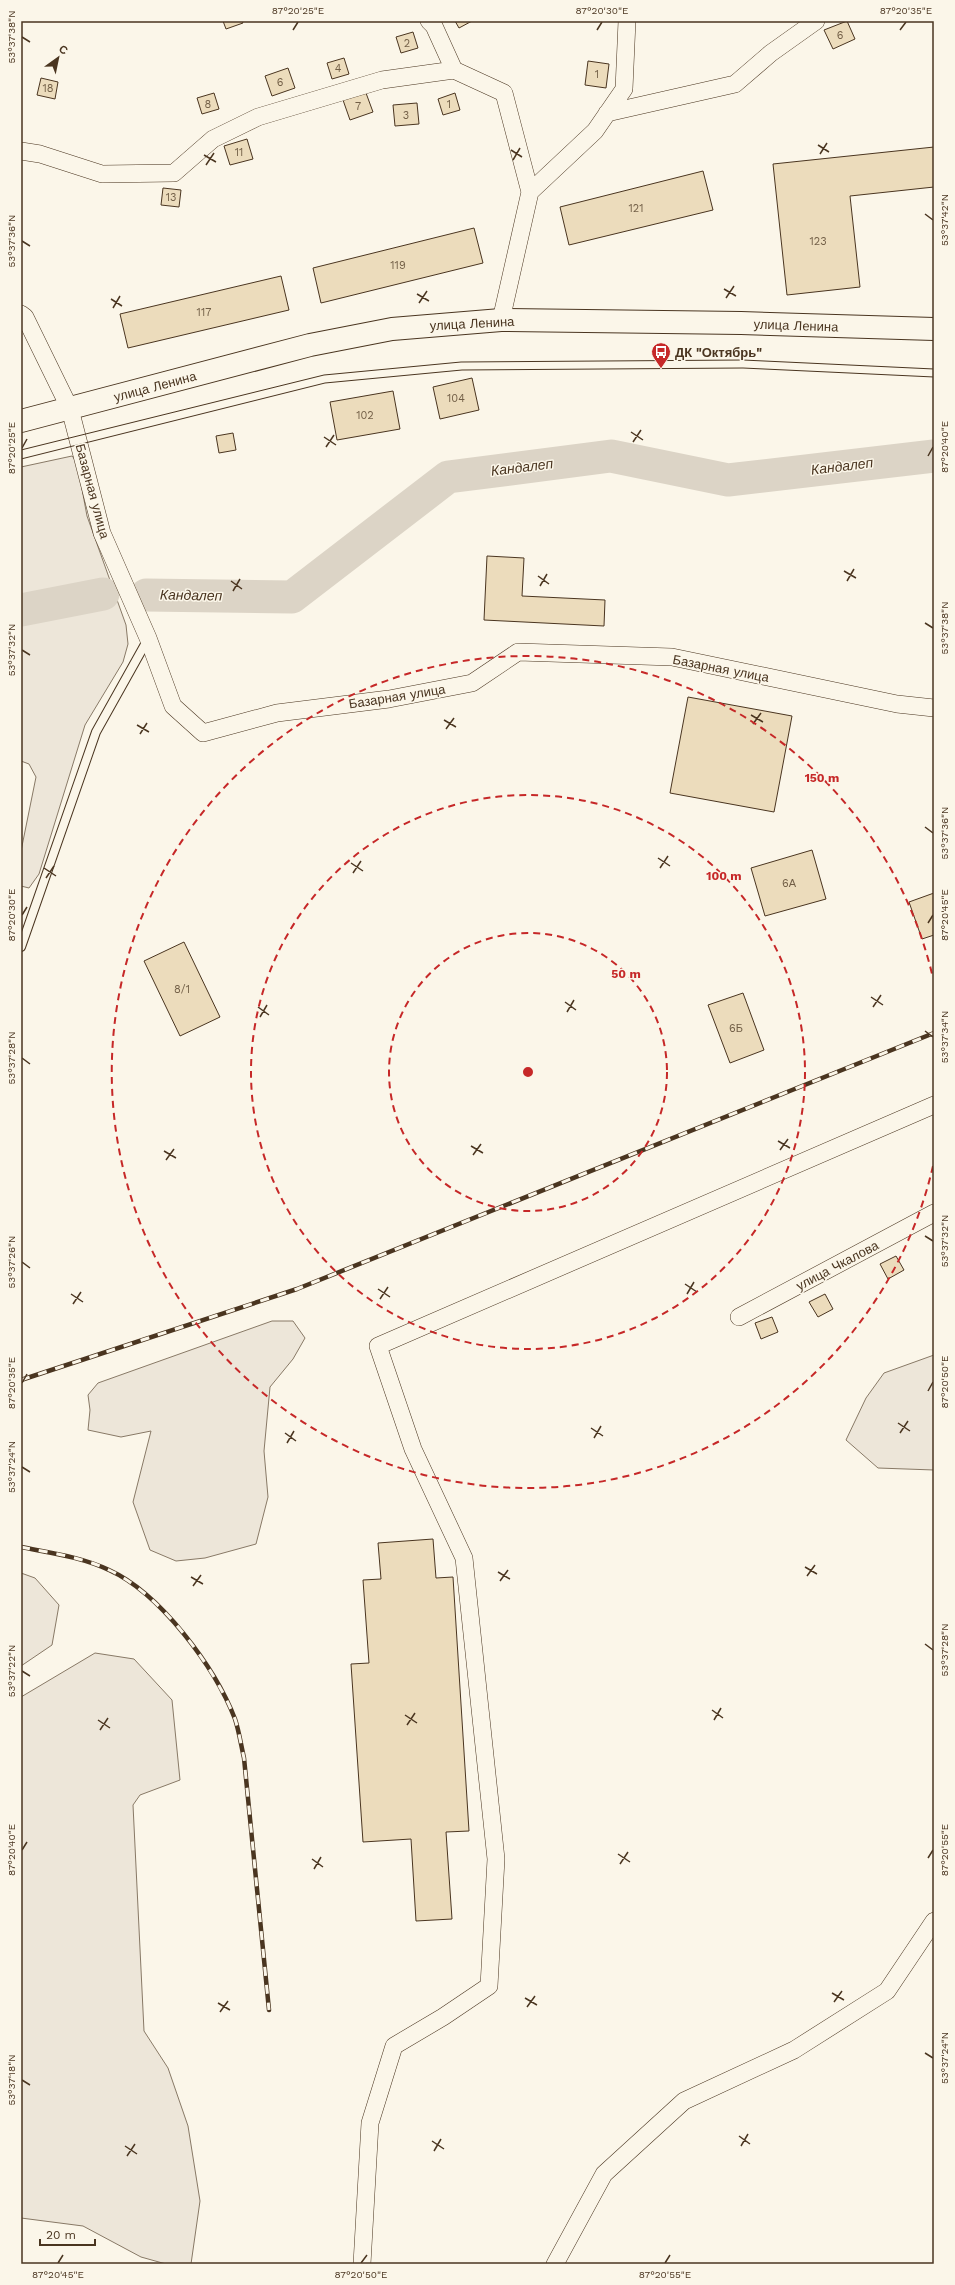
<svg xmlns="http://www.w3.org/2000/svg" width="955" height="2285" font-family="'Work Sans',sans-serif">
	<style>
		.green { fill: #ede6d9; stroke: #887966 }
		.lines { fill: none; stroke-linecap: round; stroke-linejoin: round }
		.river { stroke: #dcd4c6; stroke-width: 33 }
		.building { fill: #ecdcbc; stroke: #4a3520 }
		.service-casing { stroke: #4a3520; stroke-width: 10 }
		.minor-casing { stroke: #4a3520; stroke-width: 18 }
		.secondary-casing { stroke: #4a3520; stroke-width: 24 }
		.service { stroke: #fbf6e9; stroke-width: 8 }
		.minor { stroke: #fbf6e9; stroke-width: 17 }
		.secondary { stroke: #fbf6e9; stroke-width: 22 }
		.tram { stroke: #4a3520; stroke-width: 1 }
		.rail-casing { stroke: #4a3520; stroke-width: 4.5 }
		.rail { stroke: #fbf6e9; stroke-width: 3; stroke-dasharray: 9; stroke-linecap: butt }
		.ticks { fill: none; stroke: #4a3520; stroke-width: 1.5 }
		.ring { fill: none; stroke: #c62828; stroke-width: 2; stroke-dasharray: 7 5 }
		.labels { text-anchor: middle; stroke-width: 3; stroke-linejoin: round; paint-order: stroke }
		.number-label { font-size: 11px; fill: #725f47 }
		.street-label { font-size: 13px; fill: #4a3520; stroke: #fbf6e9 }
		.poi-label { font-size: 13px; font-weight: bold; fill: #4a3520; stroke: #fbf6e9; text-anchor: start }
		.water-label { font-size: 14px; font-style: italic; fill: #4a3520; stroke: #fbf6e9 }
		.centre { fill: #c62828; stroke: #fbf6e9; stroke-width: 2 }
		.ring-label { font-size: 12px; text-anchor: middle; font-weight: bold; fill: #c62828; stroke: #fbf6e9; stroke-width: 3; stroke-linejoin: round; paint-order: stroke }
		.neatline { fill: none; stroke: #4a3520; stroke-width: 1.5 }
		.ticks-label { font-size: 10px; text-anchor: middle; fill: #4a3520 }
	</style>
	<rect width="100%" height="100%" fill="#fbf6e9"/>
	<path class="green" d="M 72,456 L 77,462 L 87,516 L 126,625 L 128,644 L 123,662 L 85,725 L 39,874 L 29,888 L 21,886 L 21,851 L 36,777 L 29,764 L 21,761 L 21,467 Z
		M 272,1321 L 293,1321 L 305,1338 L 293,1359 L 270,1387 L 264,1451 L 268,1497 L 256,1544 L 205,1558 L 176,1561 L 150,1550 L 133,1502 L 151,1431 L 121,1437 L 88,1430 L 90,1410 L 88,1395 L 98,1383 Z
		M 934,1355 L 934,1470 L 878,1468 L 846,1440 L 866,1398 L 884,1373 Z
		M 21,1573 L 35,1578 L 59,1605 L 52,1645 L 21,1666 Z
		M 95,1653 L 134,1659 L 172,1700 L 180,1780 L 140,1795 L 133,1805 L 144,2031 L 168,2068 L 188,2126 L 200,2201 L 191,2264 L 166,2264 L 141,2257 L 83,2226 L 21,2218 L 21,1697 Z"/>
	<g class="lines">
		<path class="river" d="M 146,595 L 292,597 L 448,477 L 611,456 L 728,480 L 934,456
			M 21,610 L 103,594"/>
	</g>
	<path class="building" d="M 223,21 L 242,21 L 243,23 L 226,29 Z
		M 455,21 L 472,21 L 459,28 Z
		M 847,21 L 855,39 L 833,49 L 824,30 Z
		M 413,32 L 418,48 L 401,53 L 396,37 Z
		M 344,58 L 349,74 L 332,79 L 327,63 Z
		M 588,61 L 609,64 L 606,88 L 585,85 Z
		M 288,68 L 295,88 L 272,96 L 265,76 Z
		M 41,78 L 58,82 L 55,99 L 37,95 Z
		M 214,93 L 219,109 L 202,114 L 197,98 Z
		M 366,93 L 373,112 L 350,120 L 343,100 Z
		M 455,93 L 460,110 L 443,115 L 438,99 Z
		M 417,103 L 419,124 L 395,126 L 393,105 Z
		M 247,139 L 253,159 L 230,165 L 224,146 Z
		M 934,147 L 934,187 L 850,196 L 860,287 L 787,295 L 773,164 Z
		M 703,171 L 713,210 L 569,245 L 560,207 Z
		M 163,188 L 181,190 L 179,207 L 161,205 Z
		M 474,228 L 483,263 L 321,303 L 313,268 Z
		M 281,276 L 289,310 L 128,348 L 120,314 Z
		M 472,378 L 479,410 L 440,419 L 433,387 Z
		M 393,391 L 400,429 L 337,440 L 330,402 Z
		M 233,433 L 236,450 L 219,453 L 216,436 Z
		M 487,556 L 524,558 L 522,596 L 605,600 L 604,626 L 484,620 Z
		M 688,697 L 792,716 L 774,812 L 670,793 Z
		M 812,850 L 826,899 L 765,916 L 751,868 Z
		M 934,893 L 934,935 L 922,939 L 909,902 Z
		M 184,942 L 220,1017 L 180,1036 L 144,961 Z
		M 743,993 L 764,1050 L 730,1063 L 708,1005 Z
		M 896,1256 L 904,1270 L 888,1279 L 880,1264 Z
		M 825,1294 L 833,1309 L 818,1317 L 809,1302 Z
		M 772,1317 L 778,1332 L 761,1339 L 755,1323 Z
		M 433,1539 L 436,1578 L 453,1577 L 469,1831 L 446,1832 L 452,1919 L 416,1921 L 411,1839 L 363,1842 L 351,1664 L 369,1663 L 363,1580 L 381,1579 L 378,1543 Z"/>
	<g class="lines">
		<defs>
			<path id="service" d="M 21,947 L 96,732 L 148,639"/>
			<path id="minor" d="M 429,21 L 434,26 L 454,70 L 504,93 L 530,192
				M 607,113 L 735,84 L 771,53 L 816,21
				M 21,151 L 40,154 L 102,174 L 174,173 L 213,139 L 258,117 L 382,80 L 454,70
				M 21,314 L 25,317 L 70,409 L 102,533 L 148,638 L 173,706 L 203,733 L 277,713 L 389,699 L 472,683 L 518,652 L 672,657 L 897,704 L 934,708
				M 501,320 L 530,192 L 595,131 L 624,89 L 627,21
				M 739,1317 L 934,1213
				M 362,2264 L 370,2123 L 394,2046 L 443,2017 L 489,1986 L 496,1859 L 464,1558 L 413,1449 L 378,1346 L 934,1105
				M 555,2264 L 604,2174 L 684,2101 L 794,2050 L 887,1991 L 934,1921"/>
			<path id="secondary" d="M 21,421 L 310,345 L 392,329 L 501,320 L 741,323 L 934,329"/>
		</defs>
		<use href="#service" class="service-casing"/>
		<use href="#minor" class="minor-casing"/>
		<use href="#secondary" class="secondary-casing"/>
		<use href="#service" class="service"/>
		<use href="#minor" class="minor"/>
		<use href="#secondary" class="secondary"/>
		<path class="tram" d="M 21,450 L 324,375 L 461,362 L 743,360 L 934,369
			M 21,459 L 325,383 L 462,370 L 743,368 L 934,377"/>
		<defs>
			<path id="rail" d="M 21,1380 L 297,1289 L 934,1033
				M 21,1547 C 51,1553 82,1557 109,1570 C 160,1593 215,1667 235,1719 C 239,1731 241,1745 244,1758 L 269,2010"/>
		</defs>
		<use href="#rail" class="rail-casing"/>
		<use href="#rail" class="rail"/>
	</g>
	<path class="ticks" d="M 293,30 L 298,22M 597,30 L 602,22M 900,30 L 906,22M 22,37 L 30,42M 818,145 L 829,152M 511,150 L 522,157M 820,154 L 827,143M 204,155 L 216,162M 513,160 L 520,148M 206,165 L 214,153M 925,214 L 933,220M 22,241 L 30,246M 724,289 L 736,296M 417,294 L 429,301M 726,298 L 734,286M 111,299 L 122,306M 419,303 L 427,291M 113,308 L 120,296M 631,432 L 643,440M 324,437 L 336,445M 633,442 L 641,430M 326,447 L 334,435M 22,448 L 27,439M 928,456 L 933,447M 844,571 L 856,578M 538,576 L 549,584M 231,581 L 242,589M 847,581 L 854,569M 540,586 L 547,574M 233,591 L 240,579M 925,623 L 933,628M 22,650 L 30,655M 751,715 L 763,722M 444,720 L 456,727M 753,724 L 761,713M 137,725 L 149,732M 446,729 L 454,718M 140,734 L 147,723M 925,827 L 933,833M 658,858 L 670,866M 351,863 L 363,871M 44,868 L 56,876M 660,868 L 668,856M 353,873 L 361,861M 46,878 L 54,866M 22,915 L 27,907M 928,923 L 933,915M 871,997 L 883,1005M 565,1002 L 576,1010M 258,1007 L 269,1015M 873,1007 L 881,995M 567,1012 L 574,1000M 260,1017 L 267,1005M 925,1031 L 933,1037M 22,1058 L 30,1064M 778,1141 L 790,1148M 471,1146 L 483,1153M 780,1150 L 788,1139M 164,1151 L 176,1158M 473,1155 L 481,1144M 166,1160 L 174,1149M 925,1236 L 933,1241M 22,1262 L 30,1268M 685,1284 L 697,1292M 378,1289 L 390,1297M 71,1294 L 83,1302M 687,1294 L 694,1282M 380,1299 L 388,1287M 73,1304 L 81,1292M 22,1383 L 27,1374M 928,1391 L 933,1382M 898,1423 L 910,1431M 591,1428 L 603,1436M 285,1433 L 296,1441M 900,1433 L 908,1421M 594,1438 L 601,1426M 287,1443 L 294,1431M 22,1467 L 30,1472M 805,1567 L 817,1574M 498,1572 L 510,1579M 807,1576 L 815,1565M 191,1577 L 203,1584M 500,1581 L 508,1570M 193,1586 L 201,1575M 925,1644 L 933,1650M 22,1671 L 30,1676M 712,1710 L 723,1718M 405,1715 L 417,1723M 98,1720 L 110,1728M 714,1720 L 721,1708M 407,1725 L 415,1713M 100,1730 L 108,1718M 22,1850 L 27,1842M 618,1854 L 630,1862M 928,1858 L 933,1850M 312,1859 L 323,1867M 620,1864 L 628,1852M 314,1869 L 321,1857M 832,1993 L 844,2000M 525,1998 L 537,2005M 834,2002 L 842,1991M 218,2003 L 230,2010M 527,2007 L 535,1996M 220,2012 L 228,2001M 925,2053 L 933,2058M 22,2080 L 30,2085M 739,2136 L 750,2144M 432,2141 L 444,2149M 125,2146 L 137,2154M 741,2146 L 748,2134M 434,2151 L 441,2139M 127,2156 L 135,2144M 58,2263 L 63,2255M 361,2263 L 367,2255M 665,2263 L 670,2255"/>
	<g class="ring">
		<circle cx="528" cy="1072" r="139"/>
		<circle cx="528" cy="1072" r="277"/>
		<path d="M933 1166A416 416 0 1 1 933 978"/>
	</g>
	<defs>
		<symbol id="bus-pin" viewBox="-11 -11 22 30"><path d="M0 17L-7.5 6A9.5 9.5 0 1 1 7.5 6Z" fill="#c62828" stroke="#fbf6e9"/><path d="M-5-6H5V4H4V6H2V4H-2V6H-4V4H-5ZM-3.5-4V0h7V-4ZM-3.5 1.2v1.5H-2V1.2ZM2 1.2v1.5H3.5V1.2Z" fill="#fff"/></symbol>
	</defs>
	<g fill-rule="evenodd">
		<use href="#bus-pin" x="650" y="341" width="22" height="30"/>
	</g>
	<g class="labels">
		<g class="number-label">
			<text x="840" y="39">6</text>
			<text x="407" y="47">2</text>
			<text x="338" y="72">4</text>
			<text x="597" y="78">1</text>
			<text x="280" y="86">6</text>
			<text x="48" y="92">18</text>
			<text x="208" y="108">8</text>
			<text x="449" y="108">1</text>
			<text x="358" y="110">7</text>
			<text x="406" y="119">3</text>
			<text x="239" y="156">11</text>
			<text x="171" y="201">13</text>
			<text x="636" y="212">121</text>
			<text x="818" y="245">123</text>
			<text x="398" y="269">119</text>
			<text x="204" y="316">117</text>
			<text x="456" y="402">104</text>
			<text x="365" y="419">102</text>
			<text x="789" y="887">6А</text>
			<text x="182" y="993">8/1</text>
			<text x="736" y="1032">6Б</text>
		</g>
		<g class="street-label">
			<text transform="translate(472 323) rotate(-3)" y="5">улица Ленина</text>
			<text transform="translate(796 325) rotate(2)" y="5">улица Ленина</text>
			<text transform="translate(155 386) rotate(-15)" y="5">улица Ленина</text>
			<text transform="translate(93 491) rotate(75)" y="5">Базарная улица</text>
			<text transform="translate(721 668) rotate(11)" y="5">Базарная улица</text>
			<text transform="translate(397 696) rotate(-9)" y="5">Базарная улица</text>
			<text transform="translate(837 1265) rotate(-28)" y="5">улица Чкалова</text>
		</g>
		<g class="poi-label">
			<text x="675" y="357">ДК "Октябрь"</text>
		</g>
		<g class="water-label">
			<text transform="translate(842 466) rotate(-7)" y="5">Кандалеп</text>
			<text transform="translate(522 467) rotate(-7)" y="5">Кандалеп</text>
			<text transform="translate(191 595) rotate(1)" y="5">Кандалеп</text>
		</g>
	</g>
	<circle cx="528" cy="1072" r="6" class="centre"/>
	<g class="ring-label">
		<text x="822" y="782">150 m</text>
		<text x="724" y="880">100 m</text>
		<text x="626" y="978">50 m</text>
	</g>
	<rect width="955" height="2285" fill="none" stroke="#fbf6e9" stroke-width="44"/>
	<g transform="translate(58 58) rotate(33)" stroke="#fbf6e9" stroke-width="3" paint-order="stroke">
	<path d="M0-3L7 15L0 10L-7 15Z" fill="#4a3520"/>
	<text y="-6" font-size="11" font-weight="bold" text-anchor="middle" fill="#4a3520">С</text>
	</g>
	<path d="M40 2239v6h55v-6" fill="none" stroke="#4a3520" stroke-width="2"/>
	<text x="46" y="2239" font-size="12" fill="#4a3520" stroke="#fbf6e9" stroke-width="3" paint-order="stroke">20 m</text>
	<rect x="22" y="22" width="911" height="2241" class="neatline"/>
	<g class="ticks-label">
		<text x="298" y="14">87°20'25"E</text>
		<text x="602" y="14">87°20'30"E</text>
		<text x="906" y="14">87°20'35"E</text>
		<text transform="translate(11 37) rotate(-90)" y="4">53°37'38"N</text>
		<text transform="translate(944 220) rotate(-90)" y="4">53°37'42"N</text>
		<text transform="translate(11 241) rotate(-90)" y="4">53°37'36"N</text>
		<text transform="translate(944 447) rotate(-90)" y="4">87°20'40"E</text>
		<text transform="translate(11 448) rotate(-90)" y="4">87°20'25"E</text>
		<text transform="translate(944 628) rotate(-90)" y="4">53°37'38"N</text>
		<text transform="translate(11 650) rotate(-90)" y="4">53°37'32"N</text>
		<text transform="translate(944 833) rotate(-90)" y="4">53°37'36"N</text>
		<text transform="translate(944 915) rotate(-90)" y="4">87°20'45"E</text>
		<text transform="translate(11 915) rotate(-90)" y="4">87°20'30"E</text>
		<text transform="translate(944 1037) rotate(-90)" y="4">53°37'34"N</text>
		<text transform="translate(11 1058) rotate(-90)" y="4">53°37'28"N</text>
		<text transform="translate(944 1241) rotate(-90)" y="4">53°37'32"N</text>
		<text transform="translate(11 1262) rotate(-90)" y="4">53°37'26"N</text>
		<text transform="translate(944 1382) rotate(-90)" y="4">87°20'50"E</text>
		<text transform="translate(11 1383) rotate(-90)" y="4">87°20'35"E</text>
		<text transform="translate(11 1467) rotate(-90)" y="4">53°37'24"N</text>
		<text transform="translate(944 1650) rotate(-90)" y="4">53°37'28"N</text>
		<text transform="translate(11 1671) rotate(-90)" y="4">53°37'22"N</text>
		<text transform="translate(944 1850) rotate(-90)" y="4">87°20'55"E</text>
		<text transform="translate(11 1850) rotate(-90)" y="4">87°20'40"E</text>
		<text transform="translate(944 2058) rotate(-90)" y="4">53°37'24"N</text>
		<text transform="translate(11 2080) rotate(-90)" y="4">53°37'18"N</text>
		<text x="58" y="2278">87°20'45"E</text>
		<text x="361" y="2278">87°20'50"E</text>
		<text x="665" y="2278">87°20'55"E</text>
	</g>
</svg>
